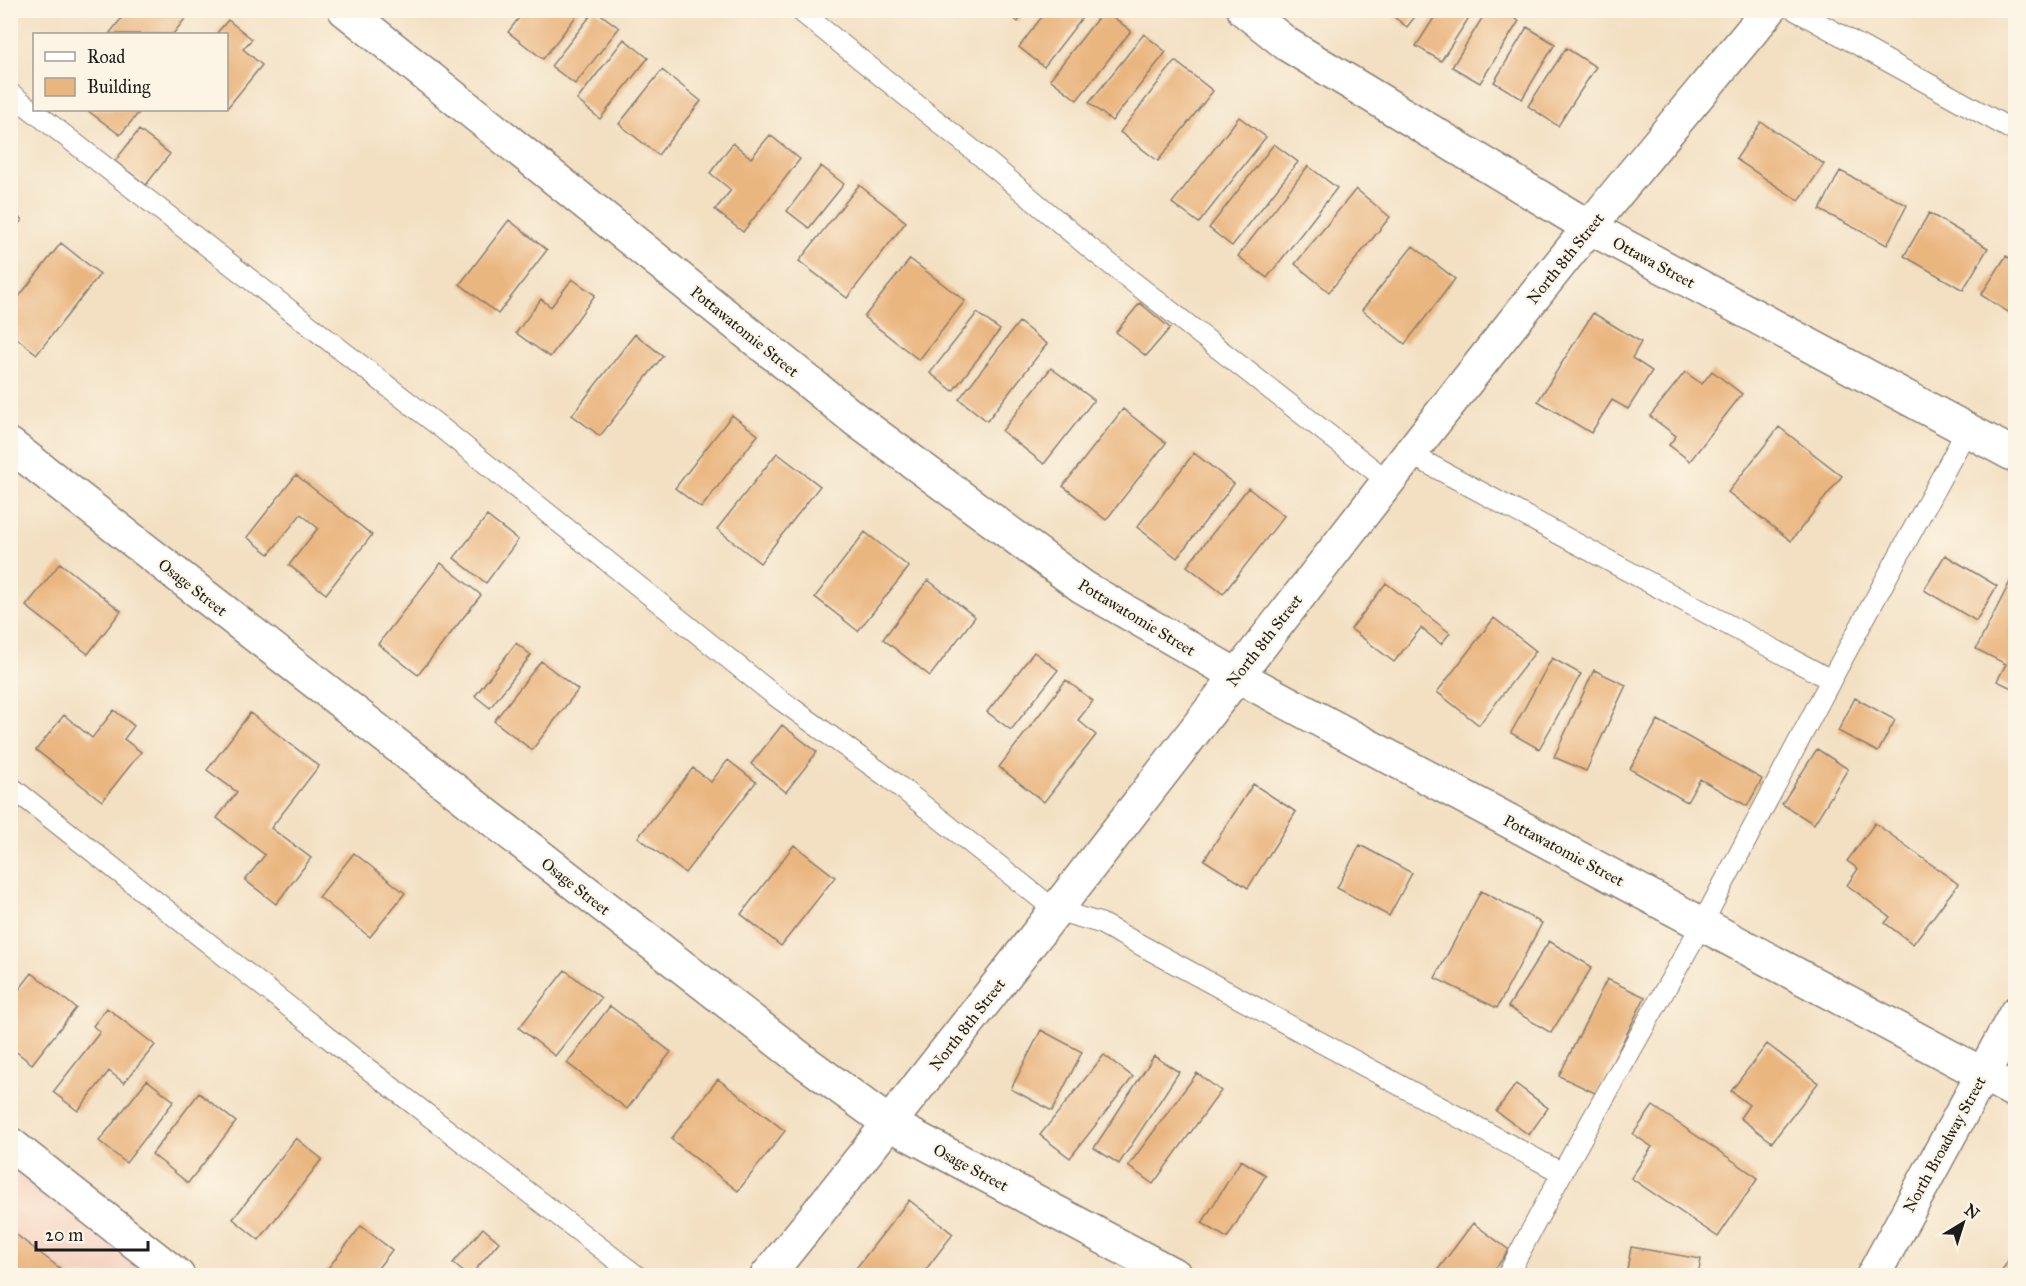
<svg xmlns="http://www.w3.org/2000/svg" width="2026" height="1286" font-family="'IM FELL Great Primer',serif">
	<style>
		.built { fill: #f5d3c2 }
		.building { fill: #eab680 }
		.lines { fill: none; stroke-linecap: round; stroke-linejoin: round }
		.service-casing { stroke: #887e70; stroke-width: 22 }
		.minor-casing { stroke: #887e70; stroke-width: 36 }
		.tertiary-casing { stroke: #887e70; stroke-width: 36 }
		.service { stroke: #fff; stroke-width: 20 }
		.minor { stroke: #fff; stroke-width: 33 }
		.tertiary { stroke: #fff; stroke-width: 33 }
		.labels { text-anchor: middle; stroke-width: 4.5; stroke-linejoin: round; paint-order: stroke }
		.street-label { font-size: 16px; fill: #1c1c1c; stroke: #fcf5e5 }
	</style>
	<rect width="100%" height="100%" fill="#fcf5e5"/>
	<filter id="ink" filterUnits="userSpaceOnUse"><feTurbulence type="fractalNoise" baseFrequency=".0167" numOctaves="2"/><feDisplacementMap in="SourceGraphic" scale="12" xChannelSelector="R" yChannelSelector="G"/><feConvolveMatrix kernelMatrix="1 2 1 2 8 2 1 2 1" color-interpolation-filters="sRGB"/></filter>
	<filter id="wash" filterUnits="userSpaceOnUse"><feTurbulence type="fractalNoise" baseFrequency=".008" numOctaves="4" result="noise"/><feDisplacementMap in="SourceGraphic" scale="24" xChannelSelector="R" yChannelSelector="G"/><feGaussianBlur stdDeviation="1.35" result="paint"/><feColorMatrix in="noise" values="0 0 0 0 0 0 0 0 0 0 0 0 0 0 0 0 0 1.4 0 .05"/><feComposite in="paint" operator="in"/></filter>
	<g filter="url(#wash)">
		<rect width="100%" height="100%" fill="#f3e0c3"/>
		<path class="built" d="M 11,1144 L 178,1275 L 11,1275 Z"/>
		<g id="blocks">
			<path class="building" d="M 128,10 L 192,10 L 173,34 L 109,34 Z
				M 525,10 L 581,10 L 543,59 L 508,32 Z
				M 595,10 L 619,28 L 575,84 L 551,66 Z
				M 1003,10 L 1026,10 L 1018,22 Z
				M 1047,10 L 1088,10 L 1044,67 L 1019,47 Z
				M 1104,10 L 1131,31 L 1077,100 L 1050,79 Z
				M 1385,10 L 1420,10 L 1407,27 Z
				M 1439,10 L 1474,10 L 1441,61 L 1416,46 Z
				M 1487,10 L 1501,10 L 1519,21 L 1480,83 L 1452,67 Z
				M 228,20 L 252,39 L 243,49 L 262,65 L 228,107 L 226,106 L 226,34 L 216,34 Z
				M 1527,27 L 1555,44 L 1522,99 L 1494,82 Z
				M 1144,34 L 1166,52 L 1112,121 L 1089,103 Z
				M 624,39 L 648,58 L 600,119 L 577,100 Z
				M 1566,48 L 1596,67 L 1558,126 L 1528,106 Z
				M 1175,61 L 1213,91 L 1158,161 L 1120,132 Z
				M 662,70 L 701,101 L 658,155 L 619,124 Z
				M 87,110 L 141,110 L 120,135 Z
				M 1239,117 L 1266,137 L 1199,223 L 1172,203 Z
				M 1761,122 L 1824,164 L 1799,201 L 1736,159 Z
				M 139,130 L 170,154 L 146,185 L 115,161 Z
				M 770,135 L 800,159 L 743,232 L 715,210 L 731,190 L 710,173 L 733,143 L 751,158 Z
				M 1274,144 L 1298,162 L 1232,246 L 1209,228 Z
				M 821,166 L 844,184 L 809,228 L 787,211 Z
				M 1308,166 L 1337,188 L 1267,278 L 1238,256 Z
				M 1840,171 L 1907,205 L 1887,245 L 1820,210 Z
				M 859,185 L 906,222 L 847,298 L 799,261 Z
				M 1356,189 L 1390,217 L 1329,292 L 1295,264 Z
				M 10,211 L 22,220 L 10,235 Z
				M 1929,213 L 1988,248 L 1963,290 L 1904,256 Z
				M 509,220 L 547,250 L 498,314 L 460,284 Z
				M 61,243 L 100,274 L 37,354 L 10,333 L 10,308 Z
				M 1413,246 L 1455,279 L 1405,344 L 1362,310 Z
				M 2006,256 L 2016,262 L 2016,317 L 1981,295 Z
				M 910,259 L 965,301 L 919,360 L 864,317 Z
				M 572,279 L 595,295 L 550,357 L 516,333 L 541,299 L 551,307 Z
				M 1140,303 L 1170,328 L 1146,356 L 1116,332 Z
				M 977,313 L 1000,330 L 953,391 L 930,373 Z
				M 1593,313 L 1641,342 L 1632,358 L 1652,371 L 1628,409 L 1612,400 L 1591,433 L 1538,401 Z
				M 1019,322 L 1047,344 L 987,421 L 959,399 Z
				M 635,334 L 663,356 L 600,436 L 572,415 Z
				M 1051,368 L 1094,400 L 1044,464 L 1002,431 Z
				M 1712,371 L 1742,394 L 1690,461 L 1669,445 L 1676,436 L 1650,416 L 1685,372 L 1702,384 Z
				M 1123,409 L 1166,443 L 1106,520 L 1063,486 Z
				M 732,415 L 758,435 L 701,508 L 675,488 Z
				M 1779,427 L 1842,476 L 1791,541 L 1728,492 Z
				M 777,453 L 820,486 L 760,563 L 717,529 Z
				M 1194,453 L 1234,484 L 1177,558 L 1137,527 Z
				M 296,475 L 372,535 L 326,594 L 289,565 L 318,528 L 301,514 L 269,554 L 247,537 Z
				M 1248,488 L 1284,516 L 1223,594 L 1187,566 Z
				M 487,516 L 518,540 L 486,583 L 454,558 Z
				M 865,532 L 909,567 L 858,631 L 815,597 Z
				M 1945,555 L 1997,586 L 1976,621 L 1924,590 Z
				M 60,563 L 121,611 L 88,654 L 26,606 Z
				M 441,563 L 481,595 L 418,675 L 378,644 Z
				M 2016,570 L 2016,690 L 1997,681 L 2006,664 L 1976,649 Z
				M 928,580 L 975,617 L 930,676 L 883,639 Z
				M 1386,583 L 1450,633 L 1441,644 L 1421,628 L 1394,662 L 1351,629 Z
				M 1494,618 L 1536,651 L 1479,725 L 1437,692 Z
				M 516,643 L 531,655 L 490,708 L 475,696 Z
				M 1034,652 L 1058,670 L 1011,730 L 987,712 Z
				M 1552,658 L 1581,674 L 1539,749 L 1511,733 Z
				M 541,661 L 578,690 L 532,750 L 494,721 Z
				M 1594,670 L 1626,685 L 1586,771 L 1554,757 Z
				M 1066,680 L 1093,701 L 1078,720 L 1096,735 L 1044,802 L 999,767 Z
				M 1855,698 L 1895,720 L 1878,752 L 1838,731 Z
				M 114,710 L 134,726 L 124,739 L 141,752 L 102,801 L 36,750 L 64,715 L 92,738 Z
				M 250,713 L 319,766 L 271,828 L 311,858 L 276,904 L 245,880 L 265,855 L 217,818 L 237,792 L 207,770 Z
				M 1658,720 L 1762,779 L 1747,806 L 1700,779 L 1687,802 L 1630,769 Z
				M 782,725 L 817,752 L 786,792 L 751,764 Z
				M 1817,749 L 1848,769 L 1814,824 L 1782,804 Z
				M 728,760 L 756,782 L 685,873 L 638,837 L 693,768 L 711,782 Z
				M 1253,784 L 1296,812 L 1248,888 L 1204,860 Z
				M 1875,823 L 1958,884 L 1913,944 L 1885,923 L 1890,917 L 1847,885 L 1858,869 L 1847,861 Z
				M 794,845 L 835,877 L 781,946 L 741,914 Z
				M 1360,845 L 1412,873 L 1389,916 L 1337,888 Z
				M 354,853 L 405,893 L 370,937 L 319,897 Z
				M 1481,891 L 1542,923 L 1497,1008 L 1435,978 Z
				M 1549,941 L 1592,967 L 1551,1033 L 1508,1007 Z
				M 565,970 L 601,998 L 555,1056 L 519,1028 Z
				M 32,973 L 76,1008 L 32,1064 L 10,1047 L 10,1001 Z
				M 1607,979 L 1645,997 L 1597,1094 L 1559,1076 Z
				M 610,1006 L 671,1052 L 627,1109 L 567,1063 Z
				M 107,1008 L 155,1045 L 124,1083 L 109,1071 L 78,1111 L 53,1092 L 100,1032 L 93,1026 Z
				M 1041,1030 L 1082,1052 L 1052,1111 L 1011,1089 Z
				M 1767,1044 L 1818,1083 L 1772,1142 L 1740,1118 L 1749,1105 L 1731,1091 Z
				M 1104,1055 L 1133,1077 L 1070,1158 L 1040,1135 Z
				M 1154,1056 L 1179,1072 L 1119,1164 L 1094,1148 Z
				M 1197,1073 L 1221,1091 L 1153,1184 L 1128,1166 Z
				M 718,1079 L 785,1131 L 738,1191 L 671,1139 Z
				M 147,1080 L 174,1101 L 126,1163 L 99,1141 Z
				M 1516,1084 L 1548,1108 L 1529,1135 L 1496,1111 Z
				M 199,1093 L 236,1122 L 188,1183 L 152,1154 Z
				M 1653,1106 L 1758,1178 L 1718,1237 L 1631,1178 L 1652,1147 L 1633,1134 Z
				M 296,1138 L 322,1159 L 259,1240 L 233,1219 Z
				M 1241,1160 L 1266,1175 L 1227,1238 L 1202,1223 Z
				M 909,1200 L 953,1234 L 921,1276 L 850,1276 Z
				M 1473,1223 L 1509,1250 L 1490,1276 L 1433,1276 Z
				M 361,1226 L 392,1250 L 372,1276 L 322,1276 Z
				M 483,1228 L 499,1242 L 470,1276 L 468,1276 L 453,1263 Z
				M 10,1230 L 70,1276 L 10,1276 Z
				M 1631,1247 L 1701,1259 L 1698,1276 L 1626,1276 Z
				M 2013,1252 L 2016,1254 L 2016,1276 L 1999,1276 Z"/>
		</g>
	</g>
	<g filter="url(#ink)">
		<use href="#blocks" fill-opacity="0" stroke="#887e70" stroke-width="1.5"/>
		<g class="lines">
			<defs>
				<path id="service" d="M 799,10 L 983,158 L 1091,249 L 1389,482
					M 1795,10 L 2016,132
					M 10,93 L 439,426 L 774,695 L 890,779 L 1055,910 L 1100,923 L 1562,1173 L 1702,924 L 1831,680 L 1410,454
					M 1831,680 L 1967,430
					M 10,786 L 355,1059 L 637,1276
					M 1507,1276 L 1562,1173"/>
				<path id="minor" d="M 345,10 L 856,420 L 1083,587 L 1236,675 L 2016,1092
					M 1244,10 L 1288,45 L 1589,227 L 2016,456
					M 10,445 L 801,1059 L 890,1124 L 1176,1276
					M 10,1144 L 178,1276
					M 767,1276 C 1046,931 1310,574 1588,229 C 1647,155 1709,83 1769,10"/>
				<path id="tertiary" d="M 1873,1276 L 2016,1013"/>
			</defs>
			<use href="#service" class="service-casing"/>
			<use href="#minor" class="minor-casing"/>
			<use href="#tertiary" class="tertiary-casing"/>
			<use href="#service" class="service"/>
			<use href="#minor" class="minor"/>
			<use href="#tertiary" class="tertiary"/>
		</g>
	</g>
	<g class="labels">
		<g class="street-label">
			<text transform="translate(1565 258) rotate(-51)" y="6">North 8th Street</text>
			<text transform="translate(1654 262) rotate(28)" y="6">Ottawa Street</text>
			<text transform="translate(745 331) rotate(39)" y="6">Pottawatomie Street</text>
			<text transform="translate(193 587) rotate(38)" y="6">Osage Street</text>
			<text transform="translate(1137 617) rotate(31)" y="6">Pottawatomie Street</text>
			<text transform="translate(1264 640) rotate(-52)" y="6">North 8th Street</text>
			<text transform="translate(1564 850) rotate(28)" y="6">Pottawatomie Street</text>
			<text transform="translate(576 886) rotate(38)" y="6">Osage Street</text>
			<text transform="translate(967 1024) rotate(-52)" y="6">North 8th Street</text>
			<text transform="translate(1944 1144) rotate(-61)" y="6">North Broadway Street</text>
			<text transform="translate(971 1167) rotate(28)" y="6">Osage Street</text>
		</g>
	</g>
	<rect width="2026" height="1286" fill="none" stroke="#fcf5e5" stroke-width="36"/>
	<rect x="33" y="33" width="195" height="78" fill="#fcf5e5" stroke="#a29e95" stroke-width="1.5"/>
	<rect x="45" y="52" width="30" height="9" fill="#ffffff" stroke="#a29e95" stroke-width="1.5"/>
	<text x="87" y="63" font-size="18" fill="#1c1c1c">Road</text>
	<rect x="45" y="78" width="30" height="18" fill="#eab680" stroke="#a29e95" stroke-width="1.5"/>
	<text x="87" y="93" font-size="18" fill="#1c1c1c">Building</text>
	<g transform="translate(1963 1223) rotate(38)" stroke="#fcf5e5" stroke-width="4.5" paint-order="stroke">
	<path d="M0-4.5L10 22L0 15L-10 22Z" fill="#1c1c1c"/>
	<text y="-9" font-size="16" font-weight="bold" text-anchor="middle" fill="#1c1c1c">N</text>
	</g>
	<path d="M36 1241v9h112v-9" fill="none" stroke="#1c1c1c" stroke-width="3"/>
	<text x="45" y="1241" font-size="18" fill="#1c1c1c" stroke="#fcf5e5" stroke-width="4.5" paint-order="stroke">20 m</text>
</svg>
